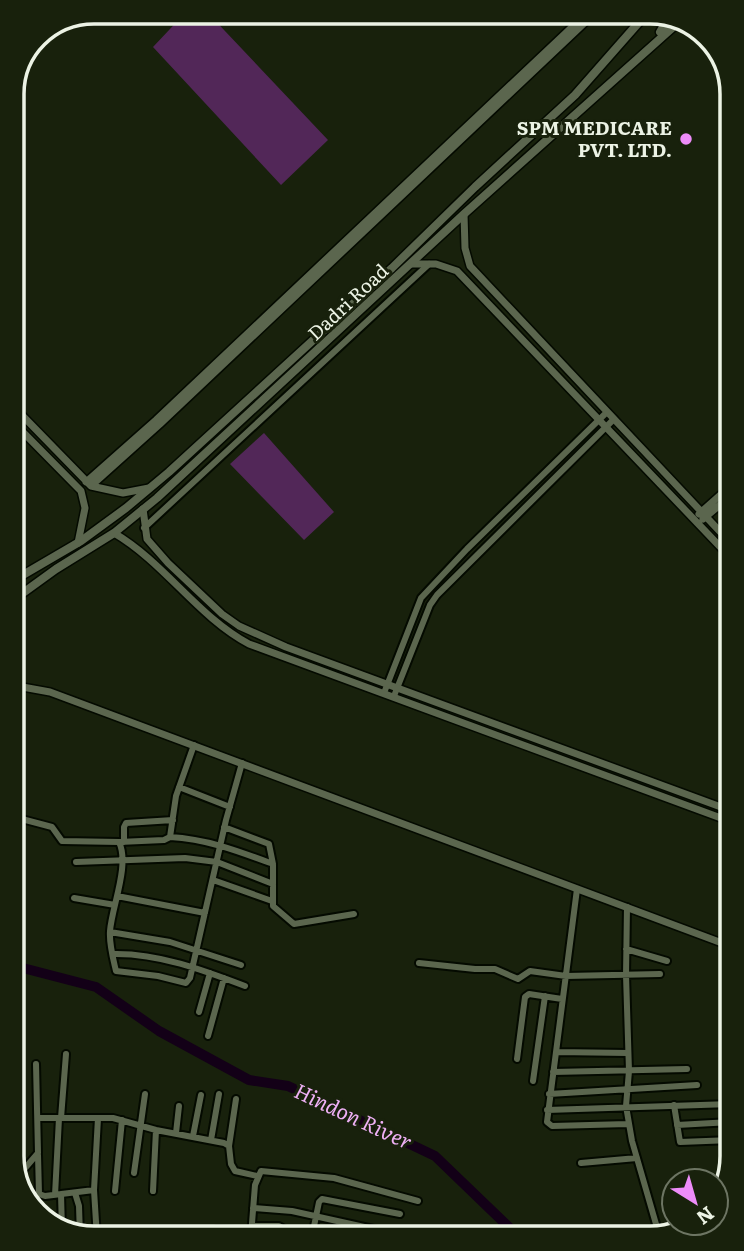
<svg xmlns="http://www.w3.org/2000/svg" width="744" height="1251" font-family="Literata,serif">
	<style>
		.green { fill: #522758 }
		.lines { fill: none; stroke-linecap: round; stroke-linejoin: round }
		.river { stroke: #130017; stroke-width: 10 }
		.minor-casing { stroke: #040a00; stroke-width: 10 }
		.tertiary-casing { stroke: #040a00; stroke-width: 10 }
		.secondary-casing { stroke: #040a00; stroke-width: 11 }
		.minor { stroke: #5b664e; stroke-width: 6 }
		.tertiary { stroke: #5b664e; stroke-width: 7 }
		.secondary { stroke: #5b664e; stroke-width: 8 }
		.poi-dot { fill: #ed8cf9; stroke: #18210c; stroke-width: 2.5 }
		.labels { text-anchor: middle; stroke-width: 6; stroke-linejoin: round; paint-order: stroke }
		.poi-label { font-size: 19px; font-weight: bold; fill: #ecf3e5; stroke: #18210c; text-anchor: end }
		.street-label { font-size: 19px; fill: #ecf3e5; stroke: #18210c }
		.water-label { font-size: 21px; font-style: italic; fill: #eeb0f5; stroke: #18210c }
		.rim { fill: none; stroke: #ecf3e5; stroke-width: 3.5 }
	</style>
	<rect width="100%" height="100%" fill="#18210c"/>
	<path class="green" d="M 186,12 L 207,12 L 328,140 L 281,185 L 153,47 Z
		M 264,433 L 334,512 L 304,540 L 230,464 Z"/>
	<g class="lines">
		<path class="river" d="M 19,967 L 96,987 L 159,1031 L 249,1080 L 288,1086 L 435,1156 L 515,1233"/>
		<defs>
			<path id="minor" d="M 144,528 L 429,264
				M 384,693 L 421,598 L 467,549 L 607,412
				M 394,696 L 430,605 L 437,595 L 614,419
				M 179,787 L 230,807
				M 18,818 L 52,827 L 62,841 L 119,842 C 130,865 112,906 110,931 C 109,944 113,958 116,971 L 158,976 L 186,983 L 190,978 L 226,820 L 242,763
				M 224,827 L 269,844 L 273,864 L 273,906 L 294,924 L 354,914
				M 170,837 C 207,839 238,851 273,864
				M 119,842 L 164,840 L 170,837 L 176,796 L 194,745
				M 124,842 L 124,827 L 126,823 L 173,820
				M 76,862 L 185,858 L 217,862 L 273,884
				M 213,880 L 272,901
				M 577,889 L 547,1122 L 552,1126 L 628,1124
				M 117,896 L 205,913
				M 74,898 L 115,905
				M 627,907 L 626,975 L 629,1071 L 626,1106 L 632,1141 L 658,1231
				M 110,932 L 170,942 L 241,965
				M 626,949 L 667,961
				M 113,954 C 158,953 203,970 245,986
				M 419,963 L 475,969 L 495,969 L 518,979 L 530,971 L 566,976 L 660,974
				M 199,1012 L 210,973
				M 208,1036 L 224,978
				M 556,1052 L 628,1053
				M 517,1059 L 525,997 L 529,994 L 562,999
				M 553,1072 L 687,1069
				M 533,1081 L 545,996
				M 549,1094 L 697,1085
				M 674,1105 L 680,1142 L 732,1140
				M 547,1110 L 731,1104
				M 38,1118 L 113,1118 L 156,1130 L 224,1143 L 229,1146 L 231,1164 L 235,1171 L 257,1176
				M 61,1118 L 66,1054
				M 677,1125 L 731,1122
				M 176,1133 L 179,1106
				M 193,1136 L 201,1095
				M 211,1140 L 219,1094
				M 229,1146 L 236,1099
				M 38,1155 L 39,1194 L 45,1196 L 94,1190
				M 581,1163 L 637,1158
				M 134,1173 L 145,1094
				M 20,1174 L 38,1153 L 36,1064
				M 115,1191 L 122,1120
				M 153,1191 L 156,1130
				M 75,1193 L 79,1206 L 80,1236
				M 61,1194 L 62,1230
				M 55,1195 L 59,1118
				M 253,1208 L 292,1211 L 396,1234
				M 252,1226 L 279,1226 L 284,1229 L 285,1236
				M 217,1229 L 252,1231
				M 644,1231 L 657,1228
				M 251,1236 L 255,1185 L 261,1171 L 334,1178 L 418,1201
				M 312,1236 L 319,1202 L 322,1199 L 400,1214
				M 97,1238 L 94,1190 L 98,1118"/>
			<path id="tertiary" d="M 464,214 L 465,248 L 470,266 L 727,539
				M 411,264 L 436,264 L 457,271 L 727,554
				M 15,408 L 91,486 L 123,493 L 149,488
				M 15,424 L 81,491 L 85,508 L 78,543
				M 86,482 L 156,420 L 588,12
				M 91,486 L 160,424 L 596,12
				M 143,509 L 147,539 L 168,563 L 222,614 L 239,626 L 286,647 L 729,810
				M 699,514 L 727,489
				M 703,519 L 727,499
				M 114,533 C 165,563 197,616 249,644 L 729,821
				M 17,686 L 50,692 L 730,946"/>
			<path id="secondary" d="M 660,32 L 669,17
				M 16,579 L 81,541 L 126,508 L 169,472 L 392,268 L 475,187 L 575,95 L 648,12
				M 16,598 L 56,569 L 114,533 L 157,498 L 464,214 L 680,21"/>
		</defs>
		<use href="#minor" class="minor-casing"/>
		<use href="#tertiary" class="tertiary-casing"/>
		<use href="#secondary" class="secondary-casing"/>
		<use href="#minor" class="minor"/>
		<use href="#tertiary" class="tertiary"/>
		<use href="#secondary" class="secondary"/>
	</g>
	<circle class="poi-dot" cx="686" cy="139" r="7"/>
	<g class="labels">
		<g class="poi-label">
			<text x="672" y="135">SPM MEDICARE<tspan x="672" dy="22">PVT. LTD.</tspan></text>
		</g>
		<g class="street-label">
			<text transform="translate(348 302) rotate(-43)" y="7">Dadri Road</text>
		</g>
		<g class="water-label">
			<text transform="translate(353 1117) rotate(25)" y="7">Hindon River</text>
		</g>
	</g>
	<path d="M0 0H744V1251H0ZM94 24H650A70 70 0 0 1 720 94V1156A70 70 0 0 1 650 1226H94A70 70 0 0 1 24 1156V94A70 70 0 0 1 94 24Z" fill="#18210c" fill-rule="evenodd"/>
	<path class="rim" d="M94 24H650A70 70 0 0 1 720 94V1156A70 70 0 0 1 650 1226H94A70 70 0 0 1 24 1156V94A70 70 0 0 1 94 24Z"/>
	<g transform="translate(695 1202) rotate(143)"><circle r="33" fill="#18210c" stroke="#6d7563" stroke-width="2"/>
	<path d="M0-5L12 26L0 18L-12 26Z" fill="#ed8cf9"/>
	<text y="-10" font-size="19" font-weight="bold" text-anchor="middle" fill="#ecf3e5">N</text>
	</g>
</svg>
